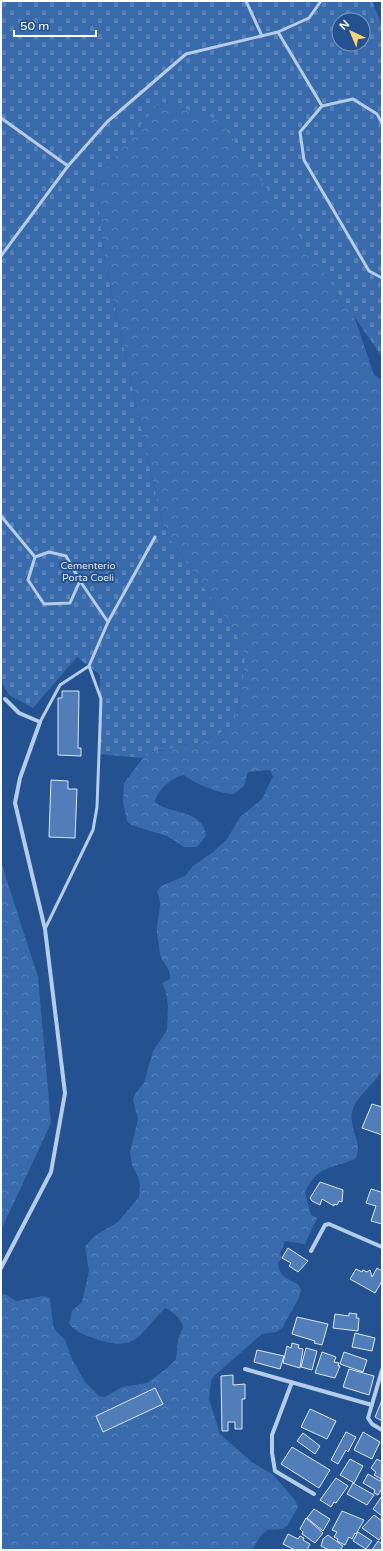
<svg xmlns="http://www.w3.org/2000/svg" width="383" height="1551" font-family="'Varela Round',sans-serif">
	<style>
		.forest { fill: url(#forest-crowns) }
		.cemetery { fill: url(#cemetery-stones); fill-rule: evenodd }
		.building { fill: #517db8; stroke: #dae7f9 }
		.lines { fill: none; stroke-linecap: round; stroke-linejoin: round }
		.service { stroke: #b5cdec; stroke-width: 3 }
		.minor { stroke: #b5cdec; stroke-width: 4 }
		.labels { text-anchor: middle; stroke-width: 4; stroke-linejoin: round; paint-order: stroke }
		.park-label { font-size: 10px; fill: #dae7f9; stroke: #24518f }
	</style>
	<defs>
		<pattern id="forest-crowns" width="20" height="18" patternUnits="userSpaceOnUse"><rect width="20" height="18" fill="#396bac"/><path d="M2 6a3 3 0 1 1 6 0M12 15a3 3 0 1 1 6 0" fill="none" stroke="#5781b8"/></pattern>
		<pattern id="cemetery-stones" width="16" height="16" patternUnits="userSpaceOnUse"><rect width="16" height="16" fill="#396bac"/><path d="M2 7V4a2 2 0 0 1 4 0v3zM10 15v-3a2 2 0 0 1 4 0v3z" fill="#5781b8"/></pattern>
	</defs>
	<rect width="100%" height="100%" fill="#24518f"/>
	<path class="forest" d="M 205,91 L 333,254 L 374,375 L 382,380 L 382,1069 C 375,1085 356,1095 352,1112 C 349,1130 364,1144 355,1159 C 331,1169 318,1165 305,1192 L 311,1215 L 317,1218 L 305,1244 L 285,1241 L 280,1254 L 282,1258 L 278,1263 C 279,1276 287,1279 298,1284 L 301,1290 L 299,1298 L 282,1328 L 276,1332 L 262,1334 L 215,1375 L 211,1381 L 209,1399 L 220,1434 L 252,1462 L 273,1475 L 295,1500 L 298,1507 L 288,1525 L 282,1529 L 268,1530 L 262,1534 L 252,1550 L 1,1550 L 1,1294 L 5,1294 L 16,1301 L 43,1296 L 50,1298 L 53,1325 L 56,1331 L 65,1340 L 72,1359 L 85,1382 L 99,1396 L 105,1397 L 122,1387 L 147,1383 L 167,1368 L 176,1359 L 178,1339 L 183,1327 C 180,1318 174,1312 165,1308 C 139,1334 137,1353 96,1339 C 85,1335 77,1333 69,1324 L 72,1311 L 82,1302 L 89,1271 L 85,1246 L 96,1235 L 118,1222 L 139,1197 L 140,1185 L 138,1177 L 132,1165 L 130,1152 L 138,1119 L 133,1100 L 135,1094 L 144,1083 L 153,1051 L 167,1030 L 168,1006 L 166,992 L 162,983 L 170,979 C 171,969 165,966 161,957 C 159,950 158,939 157,932 C 156,918 164,906 157,892 L 161,886 L 185,876 L 193,866 L 213,852 L 227,839 L 240,817 L 262,799 L 273,776 L 270,770 L 248,772 L 244,786 L 234,794 C 223,795 192,783 184,775 C 172,777 157,790 155,802 C 170,815 204,809 206,836 L 197,847 L 184,847 L 167,836 L 131,825 L 127,821 L 123,802 L 124,783 L 143,758 L 154,751 L 162,751 L 179,745 L 199,743 L 228,729 L 235,718 L 239,704 L 241,683 L 243,677 L 237,635 L 171,541 L 162,523 L 105,262 L 96,181 L 109,112 Z
		M 1,862 L 38,977 L 51,1123 L 1,1230 Z"/>
	<path class="cemetery" d="M 1,1 L 372,1 L 382,25 L 382,357 L 220,120 L 160,101 L 96,181 L 105,262 L 162,523 L 171,541 L 237,635 L 245,654 L 243,678 L 241,683 L 239,704 L 235,718 L 228,729 L 199,743 L 179,745 L 167,750 L 154,751 L 143,758 L 98,754 L 100,675 L 77,657 L 33,708 L 9,695 L 1,682 ZM 339,20 L 363,20 L 363,44 L 339,44 Z"/>
	<path class="building" d="M 62,691 L 79,691 L 78,748 L 81,748 L 81,756 L 58,755 L 58,698 L 62,698 Z
		M 51,780 L 68,781 L 68,789 L 77,789 L 75,838 L 49,837 Z
		M 372,1104 L 382,1107 L 382,1135 L 362,1128 Z
		M 320,1182 L 343,1190 L 342,1202 L 339,1201 L 337,1205 L 334,1204 L 334,1206 L 322,1199 L 320,1205 L 312,1201 L 310,1198 Z
		M 371,1189 L 381,1192 L 382,1191 L 382,1224 L 371,1221 L 376,1206 L 366,1203 Z
		M 288,1248 L 308,1261 L 298,1272 L 289,1266 L 291,1263 L 282,1258 Z
		M 377,1268 L 382,1271 L 382,1281 L 375,1293 L 350,1279 L 356,1269 L 362,1272 L 363,1270 L 367,1272 L 370,1270 L 372,1277 Z
		M 349,1313 L 357,1314 L 356,1318 L 359,1318 L 358,1331 L 333,1328 L 335,1314 L 349,1316 Z
		M 297,1317 L 328,1324 L 322,1345 L 314,1343 L 315,1341 L 292,1334 Z
		M 355,1333 L 375,1338 L 372,1351 L 352,1347 Z
		M 292,1343 L 299,1345 L 298,1348 L 303,1349 L 300,1368 L 283,1363 L 287,1346 L 291,1348 Z
		M 306,1348 L 317,1351 L 312,1370 L 301,1367 Z
		M 257,1350 L 284,1356 L 280,1369 L 254,1362 Z
		M 322,1352 L 336,1357 L 334,1362 L 339,1363 L 338,1366 L 340,1366 L 335,1378 L 315,1373 Z
		M 344,1352 L 367,1360 L 363,1372 L 340,1364 Z
		M 349,1369 L 374,1376 L 369,1395 L 343,1387 Z
		M 233,1375 L 233,1385 L 245,1384 L 245,1399 L 242,1399 L 242,1429 L 235,1429 L 235,1422 L 228,1422 L 228,1431 L 222,1431 L 221,1376 Z
		M 155,1388 L 163,1404 L 103,1432 L 96,1416 Z
		M 382,1400 L 382,1421 L 375,1417 Z
		M 310,1409 L 336,1421 L 327,1439 L 301,1427 Z
		M 346,1432 L 356,1437 L 348,1452 L 346,1450 L 338,1464 L 331,1460 Z
		M 363,1432 L 380,1442 L 372,1459 L 354,1450 Z
		M 303,1433 L 320,1446 L 315,1454 L 297,1441 Z
		M 292,1447 L 330,1470 L 319,1488 L 281,1464 Z
		M 350,1459 L 363,1466 L 354,1483 L 340,1475 Z
		M 377,1459 L 382,1462 L 381,1479 L 374,1475 L 376,1472 L 371,1468 Z
		M 368,1474 L 380,1481 L 382,1478 L 382,1488 L 378,1495 L 374,1493 L 375,1490 L 363,1483 Z
		M 336,1478 L 348,1486 L 336,1503 L 334,1502 L 331,1507 L 320,1500 Z
		M 353,1483 L 374,1495 L 367,1505 L 347,1494 Z
		M 382,1496 L 382,1516 L 373,1509 Z
		M 314,1509 L 330,1519 L 323,1531 L 307,1518 Z
		M 342,1511 L 364,1520 L 356,1534 L 355,1533 L 352,1539 L 349,1537 L 345,1545 L 337,1541 L 338,1539 L 334,1537 L 337,1532 L 332,1530 Z
		M 374,1515 L 382,1521 L 382,1536 L 379,1540 L 362,1528 Z
		M 306,1518 L 323,1533 L 315,1543 L 302,1534 L 303,1532 L 300,1529 Z
		M 358,1532 L 372,1541 L 366,1549 L 353,1541 Z
		M 288,1534 L 298,1539 L 300,1536 L 304,1538 L 303,1540 L 310,1544 L 307,1550 L 295,1550 L 283,1544 Z
		M 328,1535 L 343,1546 L 340,1550 L 329,1550 L 321,1546 L 323,1539 Z
		M 378,1541 L 382,1544 L 382,1550 L 372,1550 Z"/>
	<g class="lines">
		<path class="service" d="M 246,1 L 262,36
			M 278,32 L 322,106
			M 1,118 L 68,166
			M 382,123 L 377,114 L 353,99 L 322,106 L 300,132 L 304,160 L 369,271 L 382,278
			M 1,256 L 68,166 L 107,122 L 186,54 L 278,32 L 309,18 L 321,1
			M 1,516 L 35,557
			M 49,552 L 66,556 L 80,581 L 70,603 L 44,604 L 28,580 L 35,557 Z
			M 80,581 L 108,622
			M 40,722 L 60,685 L 89,666
			M 45,929 L 93,830 L 97,807 L 101,699 L 89,666 L 108,622 L 155,537"/>
		<path class="minor" d="M 311,1251 L 325,1225 L 329,1224 L 382,1247
			M 1,1268 L 51,1172 L 65,1093 L 45,929 L 15,803 L 20,778 L 40,722 L 19,713 L 5,699
			M 245,1369 L 372,1405
			M 382,1370 L 368,1418 L 372,1424 L 382,1430
			M 292,1382 L 272,1435 L 272,1453 L 275,1471 L 314,1494"/>
	</g>
	<g class="labels">
		<g class="park-label">
			<text x="88" y="569">Cementerio<tspan x="88" dy="12">Porta Coeli</tspan></text>
		</g>
	</g>
	<rect width="383" height="1551" fill="none" stroke="#ffffff" stroke-width="4"/>
	<g transform="translate(351 32) rotate(316)"><circle r="19" fill="#24518f" stroke="#7c97bc"/>
	<path d="M0-3L7 15L0 10L-7 15Z" fill="#f6d479"/>
	<text y="-6" font-size="11" font-weight="bold" text-anchor="middle" fill="#ffffff">N</text>
	</g>
	<path d="M14 30v6h82v-6" fill="none" stroke="#ffffff" stroke-width="2"/>
	<text x="20" y="30" font-size="12" fill="#ffffff" stroke="#24518f" stroke-width="3" paint-order="stroke">50 m</text>
</svg>
